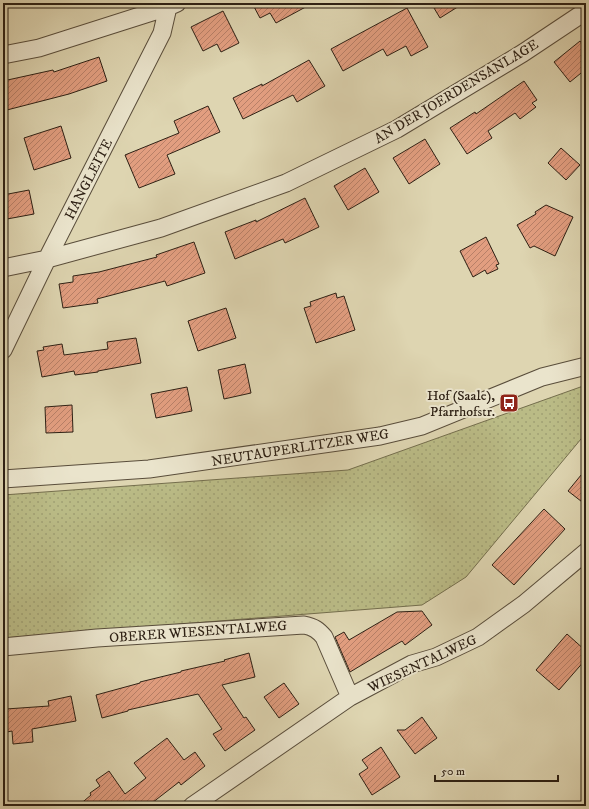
<svg xmlns="http://www.w3.org/2000/svg" width="589" height="809" font-family="'IM FELL DW Pica',serif">
	<style>
		.grass { fill: url(#grass-dots); stroke: #746e4d }
		.building { fill: url(#building-hatch); stroke: #2d2014 }
		.lines { fill: none; stroke-linecap: round; stroke-linejoin: round }
		.street-casing { stroke: #594d3b; stroke-width: 19 }
		.street { stroke: #eae4cc; stroke-width: 17 }
		.labels { text-anchor: middle; stroke-width: 4; stroke-linejoin: round; paint-order: stroke }
		.street-label { font-size: 14px; fill: #2d2014; stroke: #eae4cc }
		.poi-label { font-size: 14px; fill: #2d2014; stroke: #eae4cc; text-anchor: end }
	</style>
	<defs>
		<pattern id="grass-dots" width="8" height="8" patternUnits="userSpaceOnUse"><rect width="8" height="8" fill="#babb86"/><path d="M2 2h.1M6 6h.1" fill="none" stroke="#a0a073" stroke-width="1.8" stroke-linecap="round"/></pattern>
		<pattern id="building-hatch" width="6" height="6" patternUnits="userSpaceOnUse"><rect width="6" height="6" fill="#e29e80"/><path d="M-1 1l2-2M0 6l6-6M5 7l2-2" fill="none" stroke="#b88068"/></pattern>
	</defs>
	<rect width="100%" height="100%" fill="#ded5b1"/>
	<filter id="stains"><feTurbulence type="fractalNoise" baseFrequency=".005" numOctaves="4"/><feColorMatrix values="0 0 0 0 .2 0 0 0 0 .09 0 0 0 0 .02 0 0 0 .5 -.17"/></filter>
	<radialGradient id="worn" r=".72"><stop offset=".6" stop-color="#630" stop-opacity="0"/><stop offset="1" stop-color="#630" stop-opacity=".3"/></radialGradient>
	<path class="grass" d="M 586,385 L 586,433 L 466,577 L 422,605 L 3,638 L 3,495 L 348,470 Z"/>
	<path class="building" d="M 252,3 L 313,3 L 276,23 L 270,13 L 260,18 Z
		M 431,3 L 464,3 L 440,18 Z
		M 407,8 L 428,47 L 411,56 L 406,46 L 387,56 L 383,49 L 343,71 L 331,49 Z
		M 223,11 L 239,43 L 221,52 L 217,44 L 203,51 L 191,27 Z
		M 580,41 L 586,49 L 586,69 L 570,82 L 554,62 Z
		M 99,57 L 107,81 L 69,94 L 3,111 L 3,81 L 53,70 L 54,72 Z
		M 309,60 L 325,86 L 297,102 L 293,95 L 243,119 L 233,98 L 262,84 L 262,86 Z
		M 524,81 L 537,100 L 532,103 L 536,107 L 520,119 L 515,113 L 488,131 L 492,138 L 467,154 L 450,128 L 475,112 L 476,114 Z
		M 208,106 L 220,132 L 167,155 L 175,174 L 139,188 L 125,155 L 179,133 L 174,121 Z
		M 61,126 L 71,158 L 34,170 L 24,138 Z
		M 425,139 L 440,164 L 409,184 L 393,158 Z
		M 561,148 L 580,165 L 566,180 L 548,163 Z
		M 365,168 L 379,192 L 348,210 L 334,186 Z
		M 29,190 L 34,214 L 7,219 L 3,195 Z
		M 305,198 L 319,227 L 285,243 L 283,239 L 235,259 L 225,232 L 256,220 L 256,222 Z
		M 546,205 L 573,217 L 555,256 L 534,246 L 530,248 L 517,225 L 536,214 L 535,212 Z
		M 486,237 L 499,264 L 496,265 L 498,269 L 487,274 L 485,270 L 473,277 L 460,251 Z
		M 194,242 L 205,273 L 167,286 L 165,281 L 97,299 L 98,303 L 63,308 L 59,284 L 73,282 L 73,276 L 99,272 L 157,257 L 156,255 Z
		M 336,293 L 337,298 L 344,296 L 355,330 L 316,343 L 304,308 L 311,306 L 310,302 Z
		M 226,308 L 236,338 L 198,351 L 188,321 Z
		M 136,338 L 141,363 L 98,371 L 98,372 L 75,375 L 74,371 L 42,377 L 37,351 L 44,350 L 43,347 L 62,344 L 64,355 L 108,349 L 107,342 Z
		M 245,364 L 251,393 L 224,399 L 218,370 Z
		M 187,387 L 192,411 L 156,418 L 151,394 Z
		M 72,405 L 73,432 L 46,433 L 45,407 Z
		M 586,469 L 586,505 L 568,491 Z
		M 544,509 L 565,529 L 514,585 L 492,565 Z
		M 422,611 L 432,625 L 405,645 L 402,641 L 350,672 L 335,637 L 344,632 L 349,640 L 397,612 Z
		M 567,634 L 586,651 L 586,659 L 559,690 L 536,670 Z
		M 249,653 L 255,677 L 222,685 L 244,718 L 246,717 L 255,730 L 225,751 L 213,734 L 222,729 L 198,694 L 128,710 L 128,711 L 102,718 L 96,695 L 140,683 L 140,682 L 181,672 L 181,671 L 225,661 L 224,660 Z
		M 284,683 L 299,704 L 279,718 L 264,697 Z
		M 71,696 L 76,721 L 32,729 L 33,742 L 13,744 L 12,731 L 7,732 L 6,709 L 49,706 L 48,701 Z
		M 422,717 L 437,738 L 415,754 L 397,730 L 405,730 Z
		M 167,738 L 184,760 L 195,752 L 205,766 L 181,785 L 179,782 L 148,806 L 78,806 L 91,795 L 90,793 L 100,786 L 96,780 L 109,771 L 125,794 L 146,778 L 134,763 Z
		M 381,747 L 400,777 L 372,795 L 359,774 L 368,768 L 362,760 Z"/>
	<g class="lines">
		<defs>
			<path id="street" d="M 3,55 L 39,48 L 168,7 L 177,3
				M 3,268 L 47,259 L 161,228 L 286,183 L 397,129 L 523,53 L 586,11
				M 3,350 L 47,259 L 162,33 L 168,7
				M 3,479 L 149,469 L 380,436 L 422,426 L 542,377 L 586,366
				M 3,647 L 97,638 L 304,625 C 314,627 318,630 324,637 L 350,697
				M 192,806 L 350,697 L 412,664 L 436,657 L 478,637 L 524,604 L 586,552"/>
		</defs>
		<use href="#street" class="street-casing"/>
		<use href="#street" class="street"/>
	</g>
	<defs>
		<symbol id="bus-square" viewBox="-11 -11 22 22"><rect x="-9" y="-9" width="18" height="18" rx="4" fill="#8f2418" stroke="#eae4cc"/><path d="M-5-6H5V4H4V6H2V4H-2V6H-4V4H-5ZM-3.5-4V0h7V-4ZM-3.5 1.2v1.5H-2V1.2ZM2 1.2v1.5H3.5V1.2Z" fill="#fff"/></symbol>
	</defs>
	<g fill-rule="evenodd">
		<use href="#bus-square" x="498" y="392" width="22" height="22"/>
	</g>
	<g class="labels">
		<g class="street-label">
			<text transform="translate(456 91) rotate(-31)" y="5">AN DER JOERDENSANLAGE</text>
			<text transform="translate(88 179) rotate(-63)" y="5">HANGLEITE</text>
			<text transform="translate(300 447) rotate(-9)" y="5">NEUTAUPERLITZER WEG</text>
			<text transform="translate(198 631) rotate(-4)" y="5">OBERER WIESENTALWEG</text>
			<text transform="translate(422 663) rotate(-25)" y="5">WIESENTALWEG</text>
		</g>
		<g class="poi-label">
			<text x="495" y="400">Hof (Saale),<tspan x="495" dy="16">Pfarrhofstr.</tspan></text>
		</g>
	</g>
	<rect width="589" height="809" fill="none" stroke="#ded5b1" stroke-width="16"/>
	<rect x="4" y="4" width="581" height="801" fill="none" stroke="#2d2014" stroke-width="2"/>
	<rect x="8" y="8" width="573" height="793" fill="none" stroke="#2d2014"/>
	<path d="M435 775v6h123v-6" fill="none" stroke="#2d2014" stroke-width="2"/>
	<text x="441" y="775" font-size="12" fill="#2d2014" stroke="#eae4cc" stroke-width="3" paint-order="stroke">50 m</text>
	<rect width="100%" height="100%" filter="url(#stains)"/>
	<rect width="100%" height="100%" fill="url(#worn)"/>
</svg>
